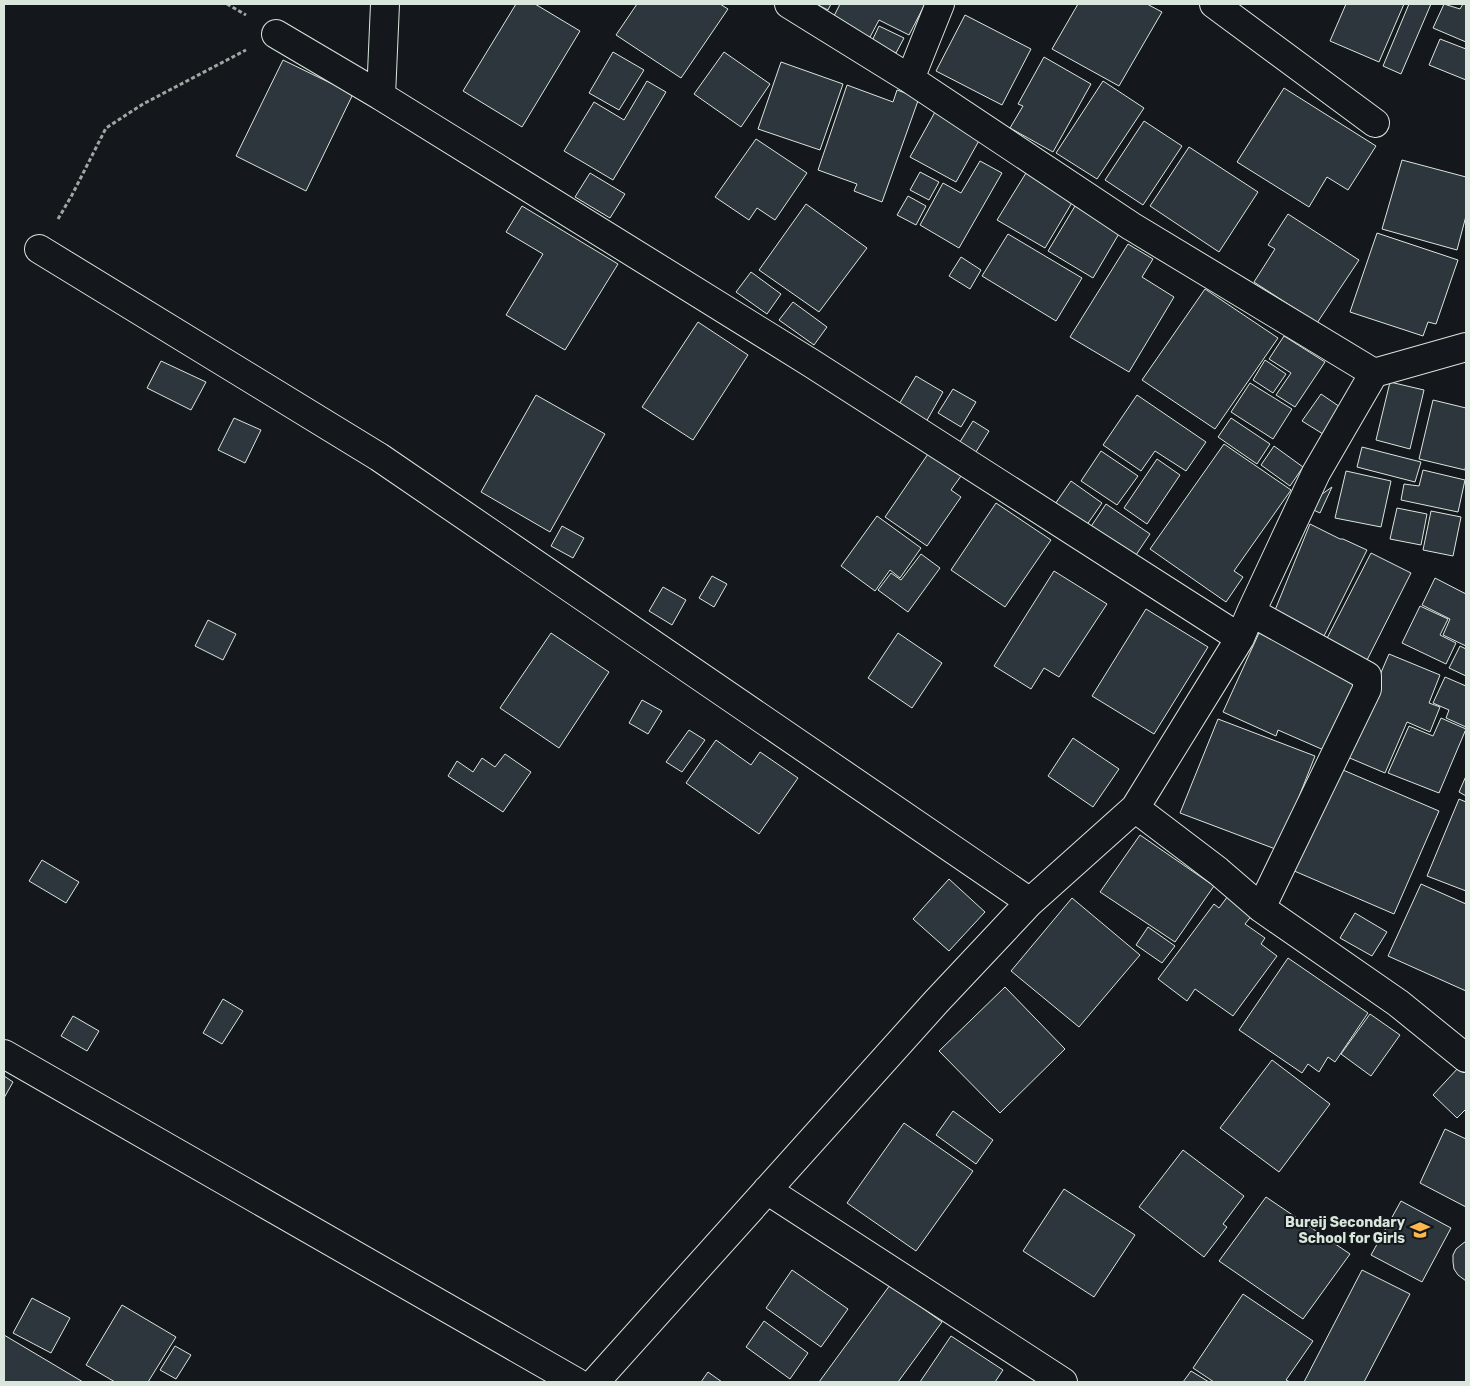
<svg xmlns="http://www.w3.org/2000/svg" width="1470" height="1386" font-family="Rubik,sans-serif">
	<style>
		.building { fill: #2c363c; stroke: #d8e6dc }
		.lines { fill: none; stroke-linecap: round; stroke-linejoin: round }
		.minor-casing { stroke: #d8e6dc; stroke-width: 30 }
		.path { stroke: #9da8a2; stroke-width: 3; stroke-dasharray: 4 2.5; stroke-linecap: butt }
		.minor { stroke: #14181c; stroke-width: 28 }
		.labels { text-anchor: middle; stroke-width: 4; stroke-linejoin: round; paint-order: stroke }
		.poi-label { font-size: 14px; font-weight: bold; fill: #d8e6dc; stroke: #14181c; text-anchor: end }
	</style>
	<rect width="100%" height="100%" fill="#14181c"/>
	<path class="building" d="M 516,4 L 535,4 L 580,31 L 522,127 L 463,91 Z
		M 637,4 L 720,4 L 728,9 L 681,78 L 616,35 Z
		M 816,4 L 831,4 L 828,10 Z
		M 840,4 L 925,4 L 909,35 L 879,20 L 869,39 L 832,20 Z
		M 1078,4 L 1147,4 L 1162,12 L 1119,86 L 1052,49 Z
		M 1346,4 L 1404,4 L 1379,62 L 1330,41 Z
		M 1409,4 L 1431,4 L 1401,74 L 1383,66 Z
		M 1444,4 L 1460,9 L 1463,4 L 1466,4 L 1466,42 L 1433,28 Z
		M 965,15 L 1031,49 L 1002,105 L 936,71 Z
		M 879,26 L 904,38 L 896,53 L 872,41 Z
		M 1440,39 L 1466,49 L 1466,80 L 1429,65 Z
		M 613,52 L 644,70 L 619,110 L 589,93 Z
		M 724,52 L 770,84 L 741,127 L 694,94 Z
		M 1044,57 L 1091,84 L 1053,152 L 1010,128 L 1023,106 L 1018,104 Z
		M 283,60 L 353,94 L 306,191 L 236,156 Z
		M 781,62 L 843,84 L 820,150 L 758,129 Z
		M 647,81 L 666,92 L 613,180 L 564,151 L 594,102 L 624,120 Z
		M 1103,81 L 1144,108 L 1097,179 L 1056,153 Z
		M 847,85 L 893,102 L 897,90 L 919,98 L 882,202 L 854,191 L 857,184 L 818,170 Z
		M 1284,88 L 1376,146 L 1348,190 L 1327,177 L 1309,207 L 1237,162 Z
		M 935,112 L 981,137 L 956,182 L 910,157 Z
		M 1144,121 L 1182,146 L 1143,205 L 1105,180 Z
		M 756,139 L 807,173 L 775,220 L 757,208 L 749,220 L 715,197 Z
		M 1189,147 L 1258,192 L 1219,252 L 1150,206 Z
		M 1402,160 L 1466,177 L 1466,216 L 1457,250 L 1382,229 Z
		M 980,161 L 1002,173 L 959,248 L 920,225 L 943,183 L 961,193 Z
		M 920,172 L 939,182 L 929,200 L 910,190 Z
		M 590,173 L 625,194 L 610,218 L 575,197 Z
		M 1026,173 L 1073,201 L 1045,248 L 997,220 Z
		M 908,196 L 926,206 L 916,225 L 897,215 Z
		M 806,204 L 867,248 L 819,312 L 759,270 Z
		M 522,206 L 618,264 L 565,350 L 506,315 L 543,254 L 506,232 Z
		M 1075,206 L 1120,232 L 1093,278 L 1048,251 Z
		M 1288,214 L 1359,260 L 1317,323 L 1254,282 L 1275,249 L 1268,245 Z
		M 1377,233 L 1458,260 L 1436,324 L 1428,322 L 1423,336 L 1350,312 Z
		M 1008,234 L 1082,278 L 1056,321 L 982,276 Z
		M 1128,244 L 1153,259 L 1142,277 L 1174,297 L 1129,372 L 1070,337 Z
		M 961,257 L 981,270 L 970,289 L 949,276 Z
		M 751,272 L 781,294 L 767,314 L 736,292 Z
		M 1205,289 L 1278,338 L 1215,429 L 1142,380 Z
		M 793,302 L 827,327 L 814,345 L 779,320 Z
		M 698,322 L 748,355 L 693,440 L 642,407 Z
		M 1284,336 L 1325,362 L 1295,407 L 1276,395 L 1291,373 L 1269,359 Z
		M 1265,360 L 1286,374 L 1273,393 L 1253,380 Z
		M 161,361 L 206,382 L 191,410 L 147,388 Z
		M 916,376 L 943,392 L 926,422 L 898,406 Z
		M 1390,382 L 1424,390 L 1410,449 L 1376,440 Z
		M 1250,383 L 1292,409 L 1273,439 L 1231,412 Z
		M 953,389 L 976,402 L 961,427 L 938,413 Z
		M 1321,394 L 1340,407 L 1323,434 L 1302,421 Z
		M 536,395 L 605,434 L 550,532 L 481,492 Z
		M 1137,395 L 1206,442 L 1186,471 L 1155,451 L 1141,471 L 1103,445 Z
		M 1433,400 L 1466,408 L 1466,463 L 1465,470 L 1419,459 Z
		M 234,418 L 261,430 L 245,463 L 218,450 Z
		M 1231,418 L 1270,444 L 1257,464 L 1218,437 Z
		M 973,421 L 989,431 L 974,455 L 958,445 Z
		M 1224,444 L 1291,490 L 1234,571 L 1243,577 L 1226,602 L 1150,549 Z
		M 1274,446 L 1303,467 L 1290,486 L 1261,465 Z
		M 1362,447 L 1421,462 L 1415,482 L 1357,467 Z
		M 1101,451 L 1138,476 L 1117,505 L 1081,481 Z
		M 928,454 L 961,476 L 951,490 L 961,497 L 927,546 L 885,517 Z
		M 1157,459 L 1180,475 L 1147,524 L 1124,508 Z
		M 1423,470 L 1465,480 L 1458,512 L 1401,500 L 1404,484 L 1419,486 Z
		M 1346,471 L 1391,481 L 1381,527 L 1335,518 Z
		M 1071,481 L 1102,503 L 1084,529 L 1053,507 Z
		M 1332,487 L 1320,513 L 1305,506 Z
		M 996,503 L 1051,540 L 1005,607 L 951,570 Z
		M 1106,504 L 1150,534 L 1132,561 L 1088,531 Z
		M 1397,508 L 1427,514 L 1421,545 L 1390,539 Z
		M 1431,511 L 1461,517 L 1453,556 L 1423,550 Z
		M 877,516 L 921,548 L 900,578 L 890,570 L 875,591 L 841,566 Z
		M 1310,524 L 1340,539 L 1343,539 L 1367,550 L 1320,644 L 1271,620 Z
		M 562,526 L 584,538 L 573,558 L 551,546 Z
		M 1371,553 L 1411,573 L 1364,666 L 1323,646 Z
		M 921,554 L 940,568 L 908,612 L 878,590 L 891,573 L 901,580 Z
		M 1054,571 L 1107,604 L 1059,677 L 1044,668 L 1031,689 L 994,666 Z
		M 712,576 L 727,584 L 714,607 L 699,598 Z
		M 1435,578 L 1466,594 L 1466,646 L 1443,635 L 1450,619 L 1422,605 Z
		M 663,587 L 686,600 L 672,625 L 649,611 Z
		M 1420,606 L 1448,619 L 1440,635 L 1456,643 L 1446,664 L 1402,643 Z
		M 1146,609 L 1208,647 L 1154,734 L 1092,696 Z
		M 208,620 L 236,634 L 223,660 L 195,646 Z
		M 551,633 L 609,672 L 559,748 L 500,708 Z
		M 898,633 L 942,663 L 912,708 L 868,678 Z
		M 1259,633 L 1358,678 L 1326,751 L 1278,730 L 1276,736 L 1223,712 Z
		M 1460,646 L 1466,649 L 1466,676 L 1449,668 Z
		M 1389,654 L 1440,675 L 1429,703 L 1440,707 L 1430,732 L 1407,722 L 1385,773 L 1345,756 Z
		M 1445,677 L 1466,686 L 1466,727 L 1446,718 L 1449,710 L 1433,703 Z
		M 642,700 L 662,711 L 648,734 L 629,723 Z
		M 1441,718 L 1466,729 L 1439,793 L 1388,773 L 1409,726 L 1433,736 Z
		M 1218,719 L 1315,756 L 1278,850 L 1180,813 Z
		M 689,730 L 705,740 L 682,772 L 666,762 Z
		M 1073,738 L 1119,769 L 1093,807 L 1048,776 Z
		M 716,740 L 751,765 L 760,752 L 798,778 L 759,834 L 686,783 Z
		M 505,754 L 531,772 L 503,812 L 448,776 L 457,761 L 473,772 L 482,758 L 495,767 Z
		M 1336,767 L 1439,811 L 1394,914 L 1292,870 Z
		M 1466,776 L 1466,796 L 1459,792 Z
		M 1459,799 L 1466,802 L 1466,891 L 1427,876 Z
		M 1140,835 L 1214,886 L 1175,942 L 1100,892 Z
		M 42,860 L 79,882 L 66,903 L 29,881 Z
		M 949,879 L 985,912 L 949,951 L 913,919 Z
		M 1421,884 L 1466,904 L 1466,991 L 1388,956 Z
		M 1228,896 L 1253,914 L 1245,924 L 1265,938 L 1261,944 L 1277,956 L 1233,1016 L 1195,989 L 1187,1001 L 1158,979 L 1214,904 L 1219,908 Z
		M 1072,898 L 1140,955 L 1079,1027 L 1011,971 Z
		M 1355,913 L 1387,932 L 1372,956 L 1340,938 Z
		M 1148,927 L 1175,946 L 1162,963 L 1136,945 Z
		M 1288,958 L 1368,1013 L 1335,1062 L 1328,1057 L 1319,1072 L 1308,1064 L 1302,1073 L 1239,1030 Z
		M 1005,987 L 1065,1049 L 1000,1113 L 939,1051 Z
		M 223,999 L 243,1011 L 222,1044 L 203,1033 Z
		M 1370,1014 L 1400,1035 L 1371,1076 L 1341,1054 Z
		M 73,1016 L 99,1031 L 87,1051 L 61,1036 Z
		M 1272,1060 L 1330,1104 L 1279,1172 L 1220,1128 Z
		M 1459,1067 L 1466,1074 L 1466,1109 L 1457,1118 L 1433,1095 Z
		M 4,1076 L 13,1082 L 4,1098 Z
		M 953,1111 L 993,1140 L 976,1164 L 936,1135 Z
		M 904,1123 L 973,1171 L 916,1251 L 847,1203 Z
		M 1445,1129 L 1466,1139 L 1466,1207 L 1420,1183 Z
		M 1183,1150 L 1244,1196 L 1223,1224 L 1227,1227 L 1204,1257 L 1139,1207 Z
		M 1064,1189 L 1135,1235 L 1094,1297 L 1023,1251 Z
		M 1266,1197 L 1350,1254 L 1303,1319 L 1219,1261 Z
		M 1401,1201 L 1451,1228 L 1422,1282 L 1371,1255 Z
		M 1466,1241 L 1466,1281 L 1458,1275 L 1454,1269 L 1453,1262 L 1453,1255 L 1456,1249 Z
		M 792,1270 L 848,1309 L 821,1347 L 766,1308 Z
		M 1362,1270 L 1410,1294 L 1364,1382 L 1304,1382 Z
		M 890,1285 L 942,1322 L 898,1382 L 819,1382 Z
		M 1243,1294 L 1313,1341 L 1286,1380 L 1290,1382 L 1214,1382 L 1193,1368 Z
		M 32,1298 L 70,1318 L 51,1353 L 13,1333 Z
		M 122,1305 L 176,1337 L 148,1382 L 115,1382 L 86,1365 Z
		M 764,1321 L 808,1353 L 790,1379 L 746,1347 Z
		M 4,1335 L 83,1382 L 4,1382 Z
		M 951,1336 L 1003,1370 L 995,1382 L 920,1382 Z
		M 175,1346 L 191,1355 L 176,1379 L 160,1370 Z
		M 1191,1371 L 1209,1382 L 1183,1382 Z
		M 708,1372 L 722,1382 L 701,1382 Z"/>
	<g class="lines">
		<defs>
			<path id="minor" d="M 789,4 L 910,79 L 1131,226 L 1374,373 L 1466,347
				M 1214,4 L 1375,123
				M 276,34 L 381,96 L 811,363 L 1240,638
				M 910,79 L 940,4
				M 381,96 L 385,4
				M 39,249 L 379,457 L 1030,902
				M 1251,612 L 1367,676 L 1367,689 L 1261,908
				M 1135,808 L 1240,638 L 1251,612 L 1316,473 L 1374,373
				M 4,1054 L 576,1382
				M 767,1190 L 1063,1382
				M 595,1382 L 936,1002 L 1030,902 L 1135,808 L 1218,871 L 1261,908 L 1398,1003 L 1466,1058"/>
		</defs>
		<use href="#minor" class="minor-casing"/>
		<path class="path" d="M 227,4 L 246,15
			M 58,219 L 72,195 L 106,128 L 143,104 L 246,50"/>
		<use href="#minor" class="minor"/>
	</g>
	<defs>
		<symbol id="school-bare" viewBox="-9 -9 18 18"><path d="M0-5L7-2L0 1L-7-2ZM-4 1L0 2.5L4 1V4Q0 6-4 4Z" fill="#ffb74d" stroke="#14181c" stroke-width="2.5" paint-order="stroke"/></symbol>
	</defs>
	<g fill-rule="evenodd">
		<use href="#school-bare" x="1406" y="1216" width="28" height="28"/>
	</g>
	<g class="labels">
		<g class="poi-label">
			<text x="1405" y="1227">Bureij Secondary<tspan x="1405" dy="16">School for Girls</tspan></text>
		</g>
	</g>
	<rect width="1470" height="1386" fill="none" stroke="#d8e6dc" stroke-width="10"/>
</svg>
